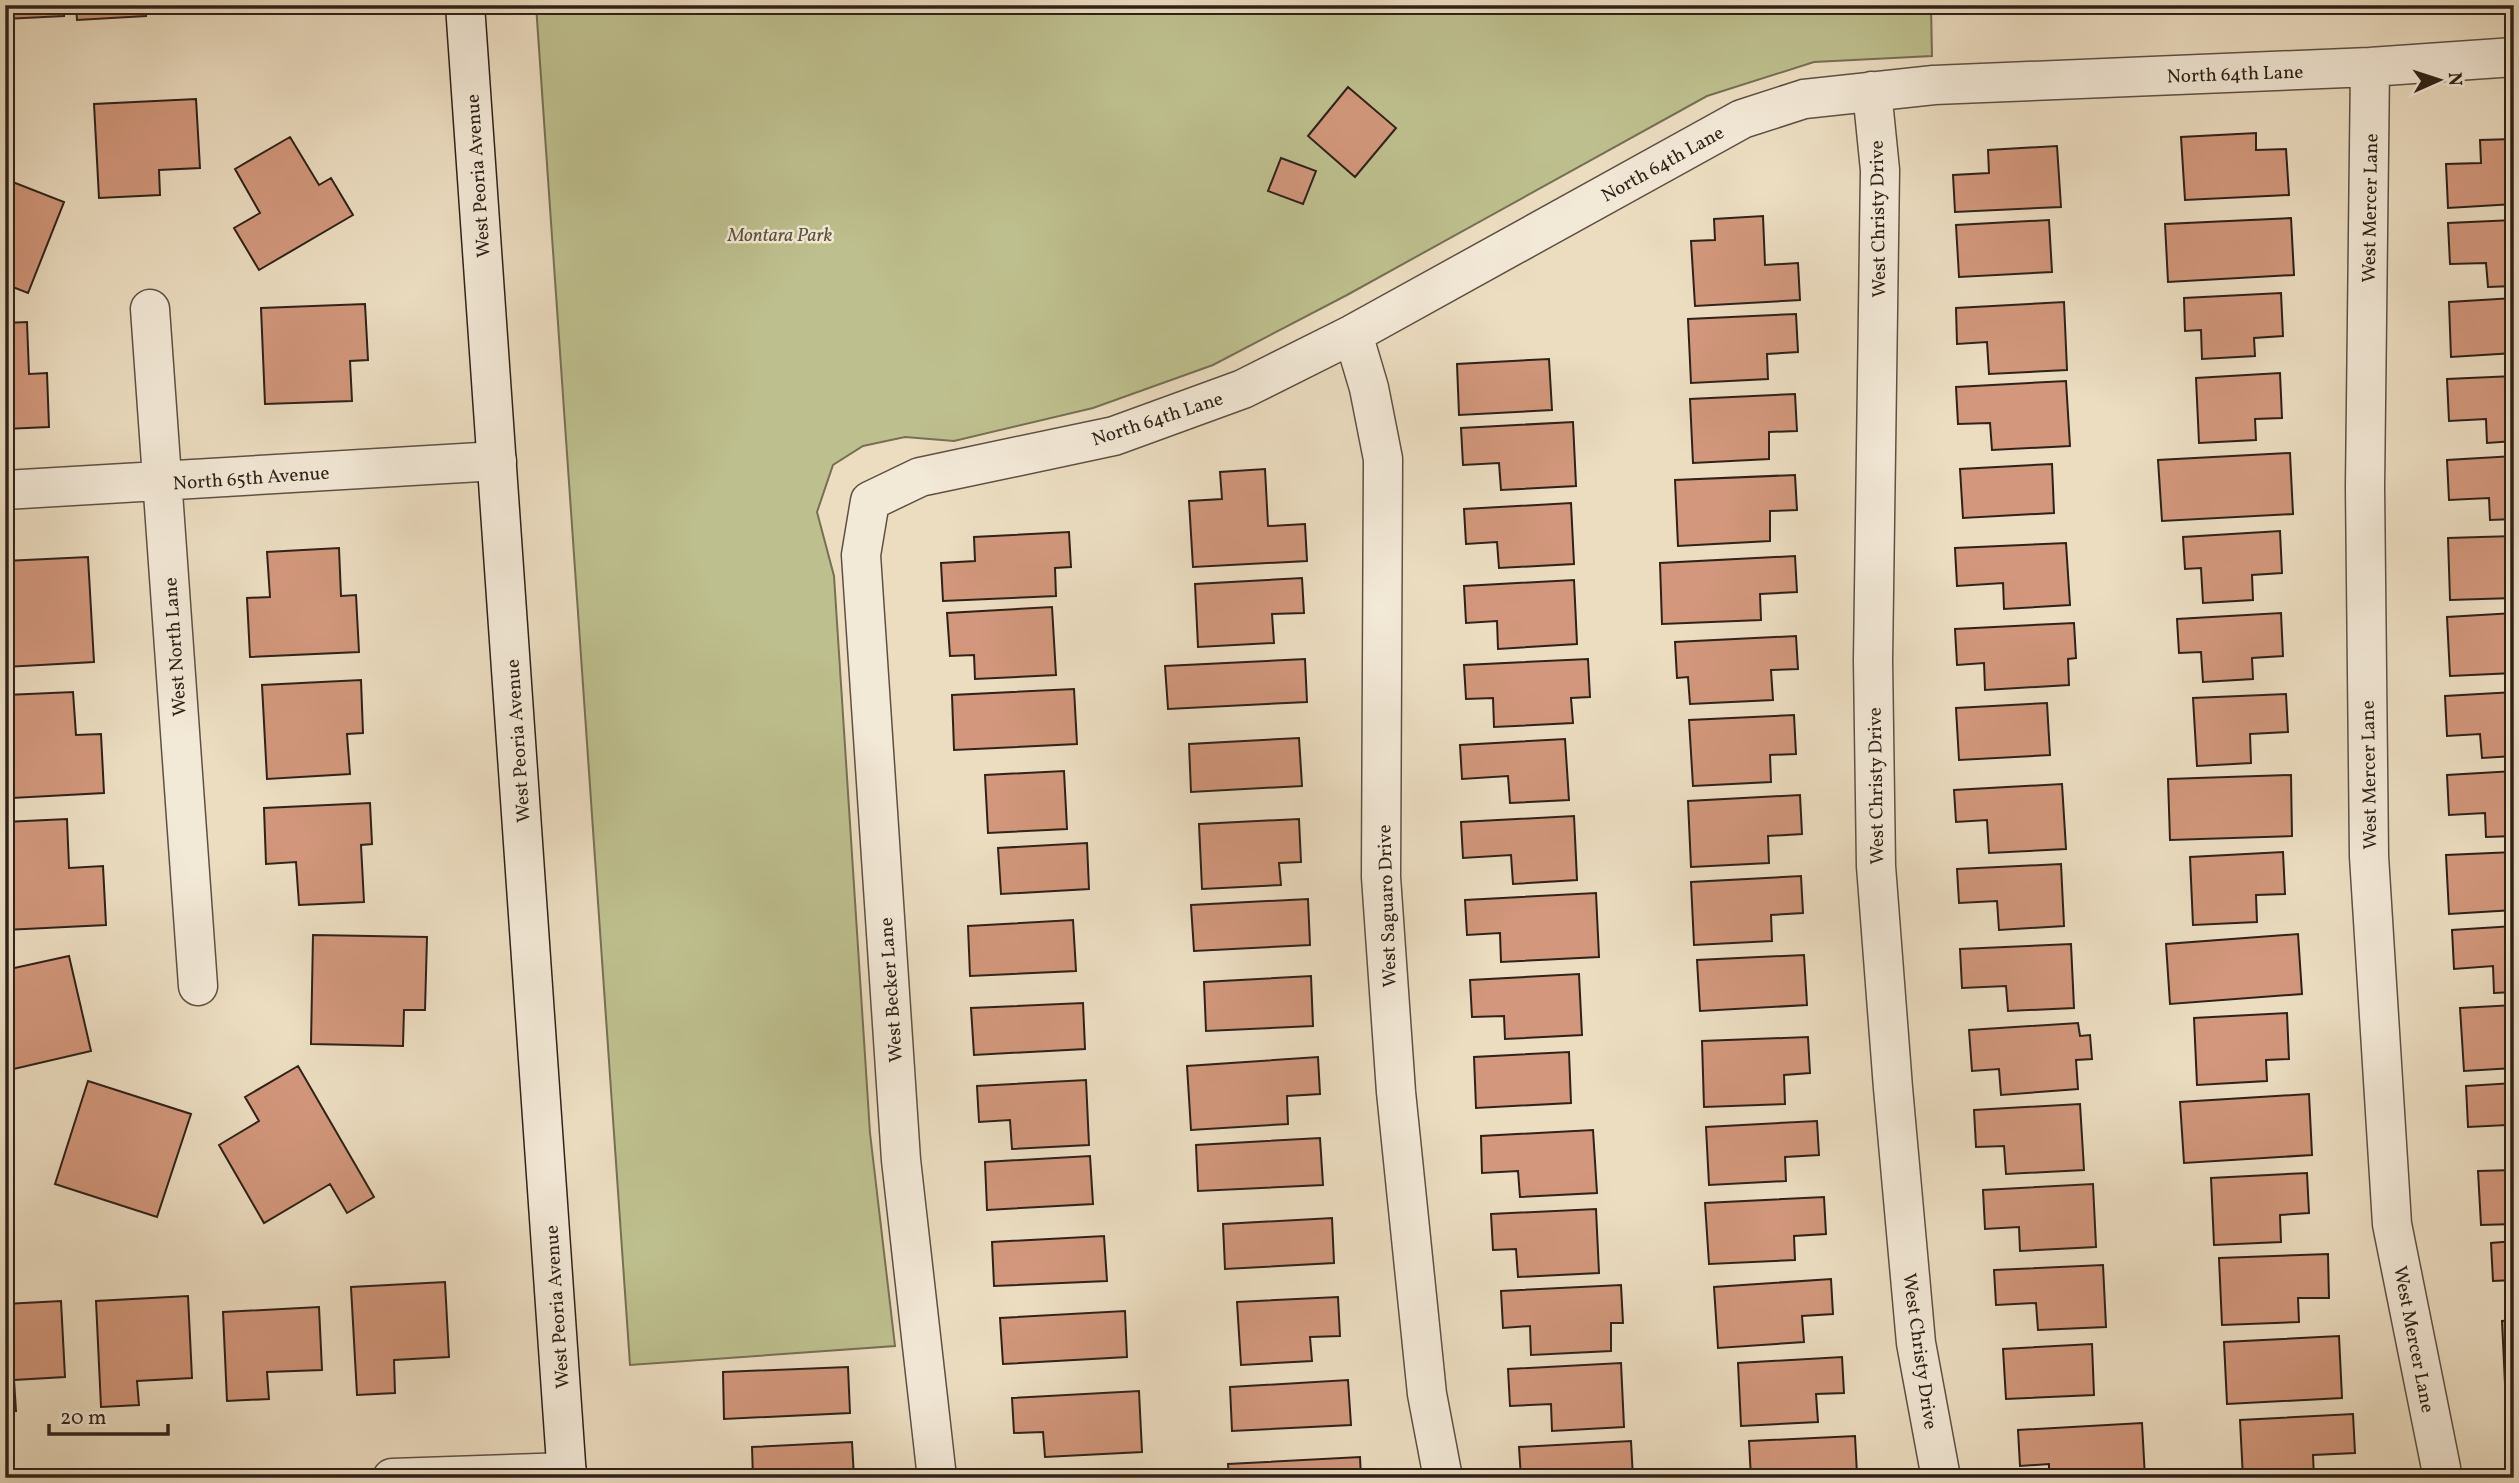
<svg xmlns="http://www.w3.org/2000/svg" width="2519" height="1483" font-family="Vollkorn,serif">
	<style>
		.green { fill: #bebf8e; stroke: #767054; stroke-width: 2 }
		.building { fill: #d2977c; stroke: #2f2219; stroke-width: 2 }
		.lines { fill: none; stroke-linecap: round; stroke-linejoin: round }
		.minor-casing { stroke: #5e5143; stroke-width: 41 }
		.secondary-casing { stroke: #2f2219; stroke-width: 41 }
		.minor { stroke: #f3e9d7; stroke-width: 38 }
		.secondary { stroke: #f3e9d7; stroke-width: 38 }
		.labels { text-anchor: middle; stroke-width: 5; stroke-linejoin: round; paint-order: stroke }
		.street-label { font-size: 19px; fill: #2f2219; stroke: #f3e9d7 }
		.park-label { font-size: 19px; font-style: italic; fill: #5a513c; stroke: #f3e9d7 }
	</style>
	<rect width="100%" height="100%" fill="#ecddc1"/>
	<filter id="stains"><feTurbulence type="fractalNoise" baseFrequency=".00286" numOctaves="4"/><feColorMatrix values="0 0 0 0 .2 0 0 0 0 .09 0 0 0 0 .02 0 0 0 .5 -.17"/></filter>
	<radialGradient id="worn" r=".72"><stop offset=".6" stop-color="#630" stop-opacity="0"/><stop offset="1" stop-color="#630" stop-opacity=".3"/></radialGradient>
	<path class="green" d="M 536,5 L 1931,5 L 1932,56 L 1814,62 L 1707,96 L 1347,295 L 1213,365 L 1093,408 L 954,441 L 905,437 L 863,446 L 833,465 L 817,512 L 834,576 L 870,1133 L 895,1346 L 630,1365 Z"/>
	<path class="building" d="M 5,5 L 64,5 L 64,16 L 5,19 Z
		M 76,5 L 146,5 L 146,16 L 77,20 Z
		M 1942,5 L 2004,5 L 2004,6 L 1942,9 Z
		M 1348,87 L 1396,128 L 1355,177 L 1308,136 Z
		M 196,99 L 200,168 L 159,170 L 160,195 L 99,198 L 94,104 Z
		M 2256,133 L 2256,150 L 2286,149 L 2289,195 L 2185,200 L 2181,137 Z
		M 290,137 L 319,185 L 331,178 L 353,215 L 259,270 L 234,228 L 260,213 L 235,169 Z
		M 2514,139 L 2514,204 L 2448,208 L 2446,164 L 2481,163 L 2480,140 Z
		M 2057,146 L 2061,207 L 1955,212 L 1953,175 L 1989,173 L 1988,150 Z
		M 1281,158 L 1316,171 L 1303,204 L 1268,191 Z
		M 5,179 L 64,202 L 28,293 L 5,284 Z
		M 1763,216 L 1765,265 L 1798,263 L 1800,300 L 1695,306 L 1691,241 L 1715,240 L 1714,219 Z
		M 2291,218 L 2294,275 L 2168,282 L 2165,224 Z
		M 2049,220 L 2052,272 L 1959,277 L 1956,225 Z
		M 2514,220 L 2514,286 L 2488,287 L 2486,263 L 2450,264 L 2448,223 Z
		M 2281,293 L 2283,336 L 2254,338 L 2255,356 L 2202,359 L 2201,330 L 2185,331 L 2184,298 Z
		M 2514,298 L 2514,353 L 2451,357 L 2449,302 Z
		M 2064,302 L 2067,370 L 1989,374 L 1987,342 L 1957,344 L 1956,308 Z
		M 365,304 L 368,360 L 350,361 L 352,401 L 265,404 L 261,308 Z
		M 1796,314 L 1798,352 L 1767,354 L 1768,379 L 1691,383 L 1688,319 Z
		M 27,322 L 29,374 L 47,373 L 49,427 L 5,429 L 5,323 Z
		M 1549,359 L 1552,410 L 1459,415 L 1457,364 Z
		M 2280,373 L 2282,418 L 2255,419 L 2256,440 L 2199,443 L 2196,378 Z
		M 2514,376 L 2514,441 L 2487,443 L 2486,419 L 2449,421 L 2447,379 Z
		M 2066,381 L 2070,446 L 1992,450 L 1990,423 L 1958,424 L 1956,387 Z
		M 1795,394 L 1797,431 L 1769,432 L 1769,459 L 1693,463 L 1690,399 Z
		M 1573,422 L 1576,486 L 1501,490 L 1499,463 L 1463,465 L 1461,428 Z
		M 2290,453 L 2293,514 L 2162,521 L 2158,460 Z
		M 2514,456 L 2514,519 L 2490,520 L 2489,498 L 2449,500 L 2447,460 Z
		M 2052,464 L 2054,513 L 1963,518 L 1960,469 Z
		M 1265,469 L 1268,526 L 1305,524 L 1307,561 L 1193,567 L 1189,501 L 1222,499 L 1220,472 Z
		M 1795,475 L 1797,510 L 1770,511 L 1770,541 L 1678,546 L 1675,480 Z
		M 1571,503 L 1574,564 L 1499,568 L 1497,542 L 1466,544 L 1464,509 Z
		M 2280,531 L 2282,573 L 2252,575 L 2253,600 L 2203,603 L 2201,568 L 2185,569 L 2183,537 Z
		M 1069,532 L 1071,567 L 1055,568 L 1056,596 L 943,601 L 941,563 L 975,561 L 974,537 Z
		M 2514,536 L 2514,598 L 2450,600 L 2448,538 Z
		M 2066,543 L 2070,605 L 2004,609 L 2003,583 L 1957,586 L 1955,548 Z
		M 339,548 L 341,596 L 356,595 L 359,652 L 250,657 L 247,598 L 270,597 L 267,552 Z
		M 1795,556 L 1797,592 L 1760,594 L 1761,620 L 1662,624 L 1660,563 Z
		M 88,557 L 94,662 L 5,667 L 5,561 Z
		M 1302,578 L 1304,613 L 1272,614 L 1274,643 L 1198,647 L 1195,584 Z
		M 1574,580 L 1577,644 L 1498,649 L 1497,621 L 1466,623 L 1464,586 Z
		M 1052,607 L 1056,675 L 975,679 L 974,655 L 950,656 L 947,613 Z
		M 2281,613 L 2283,656 L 2252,658 L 2253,679 L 2203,682 L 2201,652 L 2179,653 L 2177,619 Z
		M 2514,613 L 2514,673 L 2450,676 L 2447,617 Z
		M 2074,623 L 2076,658 L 2068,659 L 2069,685 L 1985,690 L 1984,663 L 1957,665 L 1955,629 Z
		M 1796,636 L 1798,669 L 1771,670 L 1773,700 L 1690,704 L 1688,677 L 1677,678 L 1675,642 Z
		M 1305,659 L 1307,702 L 1168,709 L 1165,666 Z
		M 1588,659 L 1590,697 L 1571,698 L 1573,723 L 1494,727 L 1493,698 L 1466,699 L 1464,665 Z
		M 361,680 L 363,733 L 347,734 L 350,774 L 267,779 L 262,685 Z
		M 1074,689 L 1077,744 L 954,750 L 952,695 Z
		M 73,692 L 76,735 L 101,734 L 104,793 L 12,798 L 6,695 Z
		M 2514,692 L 2514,756 L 2482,758 L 2480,734 L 2447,736 L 2445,696 Z
		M 2286,694 L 2288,732 L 2250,734 L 2251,763 L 2197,766 L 2193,698 Z
		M 2047,703 L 2050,755 L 1959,760 L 1956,708 Z
		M 1794,715 L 1796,754 L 1770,755 L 1771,782 L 1693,786 L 1689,720 Z
		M 1299,738 L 1302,786 L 1191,792 L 1189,744 Z
		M 1565,739 L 1569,800 L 1510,803 L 1508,776 L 1462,779 L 1460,745 Z
		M 1064,771 L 1067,829 L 988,833 L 985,775 Z
		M 2514,771 L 2514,836 L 2486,837 L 2485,813 L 2449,815 L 2447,775 Z
		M 2291,775 L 2292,836 L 2170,840 L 2168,779 Z
		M 2062,784 L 2066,849 L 1989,853 L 1987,820 L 1956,822 L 1954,790 Z
		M 1800,795 L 1802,834 L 1768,836 L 1769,863 L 1691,867 L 1688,801 Z
		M 370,803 L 372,844 L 361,845 L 364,902 L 299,905 L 296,862 L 266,864 L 264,808 Z
		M 1574,816 L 1577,880 L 1513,884 L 1511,855 L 1463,858 L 1461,822 Z
		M 67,819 L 69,868 L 103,866 L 106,925 L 5,930 L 5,822 Z
		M 1299,819 L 1301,862 L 1279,863 L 1281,885 L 1202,889 L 1199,824 Z
		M 1087,843 L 1089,889 L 1001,894 L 998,848 Z
		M 2283,852 L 2285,894 L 2256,895 L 2257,922 L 2193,925 L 2190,857 Z
		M 2514,852 L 2514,910 L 2449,914 L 2446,855 Z
		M 2061,864 L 2064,926 L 1999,930 L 1997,901 L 1959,903 L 1957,869 Z
		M 1801,876 L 1803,913 L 1771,915 L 1772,941 L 1694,945 L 1691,882 Z
		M 1596,893 L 1599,957 L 1501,962 L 1500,933 L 1467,935 L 1465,900 Z
		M 1308,899 L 1310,945 L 1194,951 L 1191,905 Z
		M 1073,920 L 1076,971 L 970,976 L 968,926 Z
		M 2514,926 L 2514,992 L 2494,993 L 2493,966 L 2454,969 L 2452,930 Z
		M 2298,934 L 2302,994 L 2170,1004 L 2166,944 Z
		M 313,935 L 427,937 L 425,1010 L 404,1010 L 403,1046 L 311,1044 Z
		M 2071,944 L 2074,1008 L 2008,1011 L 2006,986 L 1962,988 L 1960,949 Z
		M 1804,955 L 1807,1005 L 1700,1011 L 1697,960 Z
		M 69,956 L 91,1051 L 5,1071 L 5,970 Z
		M 1579,974 L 1582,1035 L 1505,1039 L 1504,1016 L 1472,1017 L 1470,980 Z
		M 1311,976 L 1313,1026 L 1206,1031 L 1204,982 Z
		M 1083,1003 L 1085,1049 L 974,1055 L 971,1008 Z
		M 2514,1005 L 2514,1068 L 2464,1071 L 2460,1008 Z
		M 2287,1013 L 2289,1059 L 2266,1060 L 2267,1081 L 2197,1085 L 2194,1018 Z
		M 2078,1023 L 2080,1036 L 2090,1035 L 2092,1059 L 2076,1060 L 2078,1089 L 2001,1095 L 1999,1069 L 1972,1071 L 1969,1030 Z
		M 1808,1037 L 1810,1073 L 1784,1075 L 1785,1104 L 1704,1107 L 1702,1041 Z
		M 1569,1052 L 1571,1103 L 1476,1108 L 1474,1057 Z
		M 1318,1057 L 1320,1094 L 1287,1096 L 1288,1124 L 1191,1130 L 1187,1066 Z
		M 298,1066 L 374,1197 L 347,1213 L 330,1184 L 264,1223 L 219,1145 L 259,1121 L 245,1097 Z
		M 1086,1080 L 1089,1145 L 1012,1149 L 1010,1120 L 979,1122 L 977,1086 Z
		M 88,1081 L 191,1114 L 157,1217 L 55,1184 Z
		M 2514,1083 L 2514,1149 L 2508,1149 L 2507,1125 L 2468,1127 L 2466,1086 Z
		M 2309,1094 L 2312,1155 L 2184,1163 L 2180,1102 Z
		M 2080,1104 L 2084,1170 L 2006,1174 L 2004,1146 L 1976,1147 L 1974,1110 Z
		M 1817,1121 L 1819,1155 L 1785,1157 L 1786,1181 L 1709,1185 L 1706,1127 Z
		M 1593,1130 L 1597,1193 L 1520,1197 L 1518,1171 L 1482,1173 L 1481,1136 Z
		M 1320,1138 L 1323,1185 L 1198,1191 L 1196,1145 Z
		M 1090,1156 L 1093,1204 L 987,1210 L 985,1162 Z
		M 2514,1170 L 2514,1224 L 2481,1225 L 2478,1171 Z
		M 2307,1173 L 2309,1213 L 2280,1215 L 2281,1242 L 2214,1245 L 2211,1178 Z
		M 2093,1184 L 2096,1247 L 2020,1251 L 2019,1227 L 1985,1229 L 1983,1190 Z
		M 1824,1197 L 1826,1234 L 1794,1236 L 1795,1260 L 1709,1264 L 1705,1203 Z
		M 1596,1209 L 1599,1273 L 1518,1277 L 1516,1249 L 1493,1250 L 1491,1214 Z
		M 1332,1218 L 1334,1263 L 1225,1269 L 1223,1224 Z
		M 1104,1236 L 1107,1281 L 994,1286 L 992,1242 Z
		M 2514,1241 L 2514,1280 L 2493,1281 L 2491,1243 Z
		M 2328,1254 L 2329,1298 L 2298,1298 L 2299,1322 L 2222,1325 L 2219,1258 Z
		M 2103,1265 L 2106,1327 L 2038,1330 L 2036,1303 L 1996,1305 L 1994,1270 Z
		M 1831,1279 L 1833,1314 L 1802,1316 L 1804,1342 L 1718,1348 L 1714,1287 Z
		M 445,1282 L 449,1357 L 394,1360 L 395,1393 L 357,1395 L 351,1287 Z
		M 1621,1285 L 1623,1323 L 1611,1323 L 1611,1351 L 1531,1355 L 1530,1326 L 1503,1328 L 1501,1291 Z
		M 188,1296 L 192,1378 L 137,1381 L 139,1405 L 101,1407 L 96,1301 Z
		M 1338,1297 L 1340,1336 L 1310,1337 L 1312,1361 L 1241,1365 L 1237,1302 Z
		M 61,1301 L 65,1377 L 14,1380 L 16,1411 L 5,1412 L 5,1304 Z
		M 319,1307 L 322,1370 L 267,1372 L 269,1399 L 227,1401 L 223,1312 Z
		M 1125,1311 L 1127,1357 L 1003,1364 L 1000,1318 Z
		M 2514,1320 L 2514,1383 L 2505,1384 L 2502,1321 Z
		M 2339,1336 L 2342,1398 L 2227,1404 L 2224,1342 Z
		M 2092,1344 L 2094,1395 L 2006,1399 L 2003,1349 Z
		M 1842,1357 L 1844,1393 L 1816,1394 L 1818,1422 L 1741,1426 L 1738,1363 Z
		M 1621,1363 L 1624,1427 L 1552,1431 L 1551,1404 L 1510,1406 L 1508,1369 Z
		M 848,1367 L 850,1413 L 724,1419 L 723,1372 Z
		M 1348,1380 L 1351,1425 L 1232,1431 L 1230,1387 Z
		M 1139,1391 L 1142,1452 L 1045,1457 L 1043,1432 L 1014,1433 L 1012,1398 Z
		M 2514,1398 L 2514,1438 L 2508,1439 L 2506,1399 Z
		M 2353,1414 L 2355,1453 L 2313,1455 L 2314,1478 L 2243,1478 L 2240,1420 Z
		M 2142,1423 L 2145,1478 L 2049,1478 L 2049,1464 L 2020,1466 L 2018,1430 Z
		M 1855,1436 L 1857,1474 L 1829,1476 L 1829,1478 L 1751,1478 L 1749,1441 Z
		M 1631,1441 L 1633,1478 L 1521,1478 L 1519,1447 Z
		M 852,1442 L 854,1478 L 753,1478 L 752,1447 Z
		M 1360,1457 L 1361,1478 L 1229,1478 L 1228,1464 Z
		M 1136,1469 L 1136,1478 L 1021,1478 L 1020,1475 Z"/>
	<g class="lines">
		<defs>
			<path id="minor" d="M 2370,67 L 2365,487 L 2369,856 L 2392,1224 L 2441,1468 L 2439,1478
				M 1872,91 L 1880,170 L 1873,661 L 1876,866 L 1893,1088 L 1916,1343 L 1941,1478
				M 150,309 L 198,986
				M 1353,334 L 1369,388 L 1383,459 L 1381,877 L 1396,1092 L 1427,1394 L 1443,1478
				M 5,490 L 497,461
				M 392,1478 L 567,1472
				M 937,1478 L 901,1160 L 861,555 L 870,501 L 920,477 L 1114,436 L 1243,389 L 1353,334 L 1742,119 L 1804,99 L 1934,85 L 2370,67 L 2514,57"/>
			<path id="secondary" d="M 465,5 L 567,1478"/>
		</defs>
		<use href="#minor" class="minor-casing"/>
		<use href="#secondary" class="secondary-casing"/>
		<use href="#minor" class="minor"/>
		<use href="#secondary" class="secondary"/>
	</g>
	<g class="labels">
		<g class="street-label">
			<text transform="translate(2235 73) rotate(-2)" y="7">North 64th Lane</text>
			<text transform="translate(1662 163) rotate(-29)" y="7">North 64th Lane</text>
			<text transform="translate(477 176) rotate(-94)" y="7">West Peoria Avenue</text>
			<text transform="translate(2369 208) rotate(-89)" y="7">West Mercer Lane</text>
			<text transform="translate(1877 219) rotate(-91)" y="7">West Christy Drive</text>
			<text transform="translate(1157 418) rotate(-18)" y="7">North 64th Lane</text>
			<text transform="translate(251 477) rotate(-4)" y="7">North 65th Avenue</text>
			<text transform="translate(174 647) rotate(-94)" y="7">West North Lane</text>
			<text transform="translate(517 741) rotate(-94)" y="7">West Peoria Avenue</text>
			<text transform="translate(2368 775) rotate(-91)" y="7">West Mercer Lane</text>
			<text transform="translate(1875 786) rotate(-91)" y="7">West Christy Drive</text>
			<text transform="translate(1386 906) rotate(-92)" y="7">West Saguaro Drive</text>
			<text transform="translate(890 990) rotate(-94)" y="7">West Becker Lane</text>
			<text transform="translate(556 1307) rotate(-94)" y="7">West Peoria Avenue</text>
			<text transform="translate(2415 1339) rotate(79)" y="7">West Mercer Lane</text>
			<text transform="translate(1921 1351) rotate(82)" y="7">West Christy Drive</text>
		</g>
		<g class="park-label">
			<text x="780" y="241">Montara Park</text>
		</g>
	</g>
	<rect width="2519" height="1483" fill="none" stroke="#ecddc1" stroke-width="28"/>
	<rect x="7" y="7" width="2505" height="1469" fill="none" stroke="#2f2219" stroke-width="3.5"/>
	<rect x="14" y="14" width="2491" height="1455" fill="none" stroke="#2f2219" stroke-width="2"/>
	<g transform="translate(2439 80) rotate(87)" stroke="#f3e9d7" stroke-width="5" paint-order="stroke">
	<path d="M0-5L12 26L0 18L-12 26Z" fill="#2f2219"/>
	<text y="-10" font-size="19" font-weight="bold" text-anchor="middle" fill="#2f2219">N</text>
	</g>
	<path d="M49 1424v10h119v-10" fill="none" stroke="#2f2219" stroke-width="3.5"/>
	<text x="60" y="1424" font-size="21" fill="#2f2219" stroke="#f3e9d7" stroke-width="5" paint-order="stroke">20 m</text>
	<rect width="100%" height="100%" filter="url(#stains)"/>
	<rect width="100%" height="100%" fill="url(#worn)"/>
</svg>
